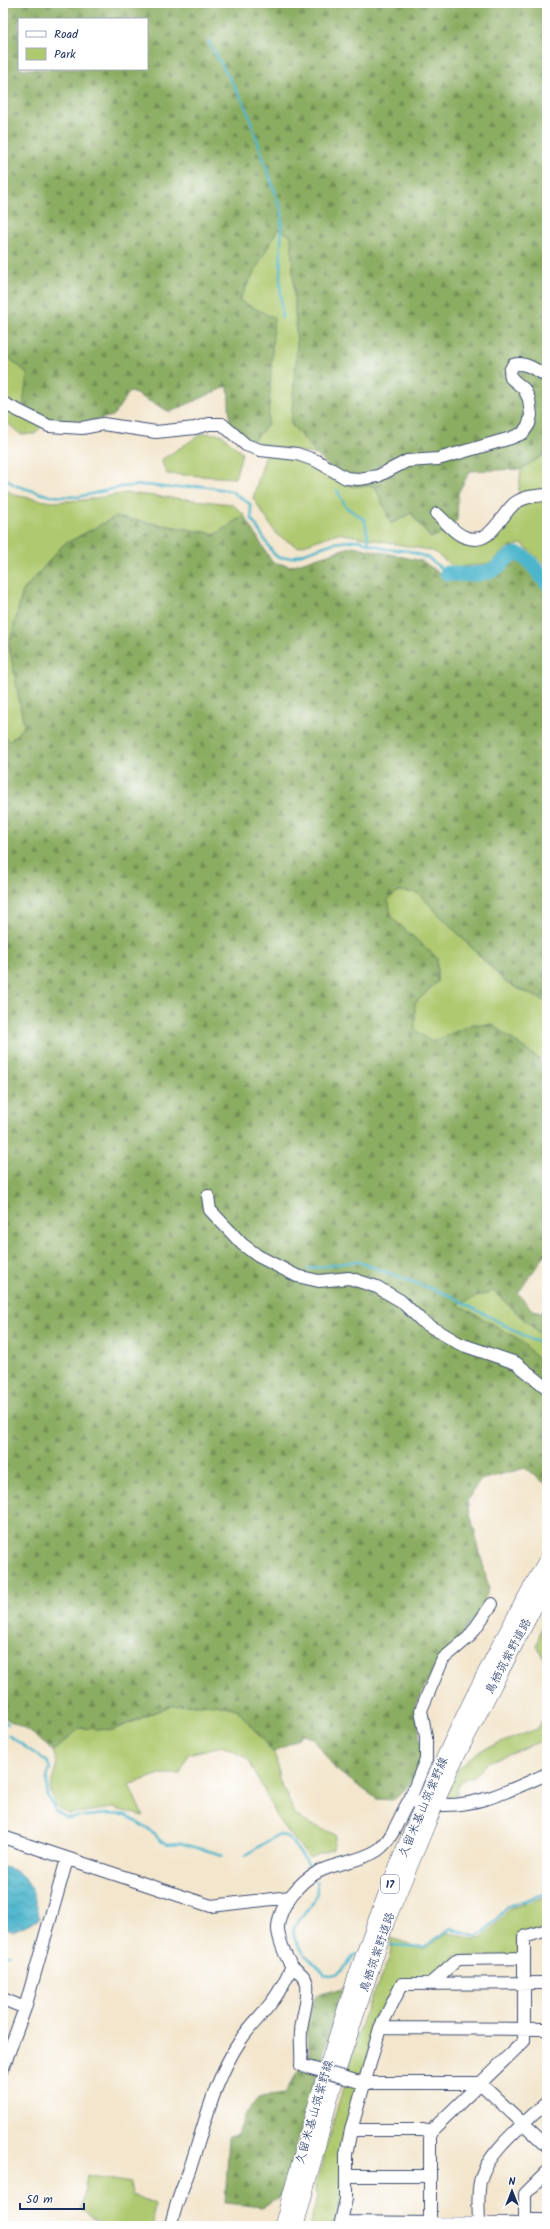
<svg xmlns="http://www.w3.org/2000/svg" width="550" height="2229" font-family="Kalam,'Klee One',sans-serif">
	<style>
		.green { fill: #afc96f; stroke: #657c66 }
		.forest { fill: url(#forest-firs); stroke: #536e60; fill-rule: evenodd }
		.water { fill: url(#water-waves); stroke: #347295 }
		.lines { fill: none; stroke-linecap: round; stroke-linejoin: round }
		.stream { stroke: #4eb6cc; stroke-width: 2.5 }
		.river { stroke: #4eb6cc; stroke-width: 15 }
		.minor-casing { stroke: #3b4a6f; stroke-width: 14 }
		.major-casing { stroke: #3b4a6f; stroke-width: 16 }
		.minor { stroke: #fff; stroke-width: 12 }
		.major { stroke: #fff; stroke-width: 15 }
		.minor-bridge-casing { stroke: #3b4a6f; stroke-width: 14; stroke-linecap: butt }
		.minor-bridge { stroke: #fff; stroke-width: 12 }
		.labels { text-anchor: middle; stroke-width: 3; stroke-linejoin: round; paint-order: stroke }
		.shield { fill: #fff; stroke: #5f6d8e; stroke-width: 1 }
		.shield-label { font-size: 11px; font-weight: bold; fill: #1b2f5e }
		.street-label { font-size: 12px; fill: #1b2f5e; stroke: #fff }
	</style>
	<defs>
		<pattern id="forest-firs" width="22" height="20" patternUnits="userSpaceOnUse"><rect width="22" height="20" fill="#8bad62"/><path d="M5 1l3.5 6h-7zM16 11l3.5 6h-7z" fill="#718d54"/></pattern>
		<pattern id="water-waves" width="16" height="10" patternUnits="userSpaceOnUse"><rect width="16" height="10" fill="#4eb6cc"/><path d="M0 5q4-4 8 0t8 0" fill="none" stroke="#4094a9"/></pattern>
	</defs>
	<rect width="100%" height="100%" fill="#fff"/>
	<filter id="ink" filterUnits="userSpaceOnUse"><feTurbulence type="fractalNoise" baseFrequency=".025" numOctaves="2"/><feDisplacementMap in="SourceGraphic" scale="8" xChannelSelector="R" yChannelSelector="G"/><feConvolveMatrix kernelMatrix="1 2 1 2 8 2 1 2 1" color-interpolation-filters="sRGB"/></filter>
	<filter id="wash" filterUnits="userSpaceOnUse"><feTurbulence type="fractalNoise" baseFrequency=".012" numOctaves="4" result="noise"/><feDisplacementMap in="SourceGraphic" scale="16" xChannelSelector="R" yChannelSelector="G"/><feGaussianBlur stdDeviation="0.9" result="paint"/><feColorMatrix in="noise" values="0 0 0 0 0 0 0 0 0 0 0 0 0 0 0 0 0 1.4 0 .05"/><feComposite in="paint" operator="in"/></filter>
	<g filter="url(#wash)">
		<rect width="100%" height="100%" fill="#f3e6cd"/>
		<path class="green" d="M 277,229 L 291,235 L 297,346 L 291,424 L 317,455 L 252,442 L 239,301 Z
			M 3,353 L 27,373 L 24,406 L 48,419 L 35,434 L 20,434 L 3,419 Z
			M 203,433 L 221,434 L 242,453 L 235,478 L 167,474 L 161,460 Z
			M 547,453 L 547,491 L 518,496 L 521,469 Z
			M 266,454 L 305,461 L 329,478 L 351,486 L 375,486 L 391,524 L 411,513 L 430,538 L 446,531 L 463,546 L 488,542 L 524,502 L 547,498 L 547,567 L 522,544 L 507,548 L 491,563 L 455,568 L 433,551 L 338,533 L 298,547 L 277,535 L 253,498 Z
			M 3,487 L 14,495 L 51,502 L 84,500 L 126,493 L 232,504 L 244,515 L 216,534 L 115,517 L 63,545 L 23,591 L 9,645 L 24,726 L 10,742 L 3,734 Z
			M 399,891 L 418,893 L 506,983 L 547,1002 L 547,1056 L 539,1059 L 493,1025 L 473,1024 L 432,1042 L 414,1030 L 415,1003 L 437,982 L 437,958 L 392,918 L 387,898 Z
			M 493,1291 L 541,1335 L 547,1336 L 547,1369 L 520,1340 L 457,1304 Z
			M 547,1609 L 547,1661 L 536,1646 Z
			M 216,1704 L 237,1709 L 276,1756 L 279,1779 L 295,1814 L 304,1821 L 336,1835 L 333,1849 L 309,1858 L 280,1822 L 248,1759 L 222,1746 L 188,1754 L 180,1774 L 160,1774 L 129,1785 L 143,1816 L 113,1808 L 68,1814 L 55,1806 L 50,1789 L 57,1763 L 53,1751 L 80,1728 L 113,1730 L 170,1706 Z
			M 547,1713 L 547,1742 L 539,1742 L 488,1762 L 474,1776 L 464,1779 L 459,1785 L 455,1799 L 444,1799 L 457,1770 L 479,1751 L 537,1729 Z
			M 547,1896 L 547,1928 L 521,1935 L 521,1957 L 457,1956 L 430,1980 L 400,1979 L 378,2027 L 340,2155 L 341,2199 L 335,2226 L 309,2226 L 318,2197 L 315,2187 L 362,2020 L 390,1956 L 391,1938 L 424,1949 L 447,1933 L 454,1933 L 473,1940 L 482,1938 L 511,1908 Z
			M 87,2175 L 130,2183 L 132,2195 L 155,2205 L 153,2226 L 106,2226 L 81,2210 Z"/>
		<path class="forest" d="M 3,3 L 547,3 L 547,453 L 521,469 L 470,471 L 458,493 L 457,520 L 446,531 L 431,538 L 411,513 L 391,524 L 375,486 L 351,486 L 317,455 L 291,424 L 297,346 L 291,236 L 278,229 L 239,300 L 274,318 L 268,425 L 252,442 L 230,422 L 228,386 L 170,412 L 130,391 L 113,416 L 80,423 L 48,419 L 23,406 L 27,373 L 3,353 ZM 19,19 L 147,19 L 147,69 L 19,69 Z
			M 244,515 L 272,562 L 291,566 L 353,546 L 422,561 L 450,580 L 498,575 L 510,562 L 524,562 L 547,591 L 547,1002 L 507,983 L 418,893 L 399,891 L 388,899 L 392,918 L 437,958 L 437,982 L 415,1003 L 415,1030 L 432,1042 L 473,1024 L 493,1025 L 539,1059 L 547,1073 L 547,1252 L 518,1293 L 532,1310 L 547,1313 L 547,1336 L 542,1335 L 493,1291 L 457,1304 L 520,1340 L 547,1369 L 547,1485 L 525,1468 L 480,1480 L 467,1501 L 489,1589 L 479,1612 L 460,1637 L 438,1660 L 415,1707 L 422,1753 L 414,1777 L 404,1791 L 393,1800 L 377,1799 L 336,1770 L 313,1738 L 303,1735 L 274,1753 L 237,1709 L 216,1704 L 169,1706 L 113,1730 L 80,1728 L 53,1751 L 33,1734 L 3,1717 L 3,734 L 10,741 L 24,726 L 9,645 L 23,591 L 63,545 L 115,517 L 216,534 Z
			M 343,1988 L 281,2197 L 262,2207 L 225,2203 L 229,2136 L 237,2134 L 244,2116 L 260,2097 L 284,2094 L 310,2053 L 305,2027 L 316,1995 Z"/>
		<path class="water" d="M 3,1867 C 27,1869 37,1898 39,1919 L 13,1931 L 3,1929 Z"/>
		<g class="lines">
			<path class="stream" d="M 208,41 L 246,107 L 282,213 L 280,279 L 282,318
				M 3,476 L 14,485 L 50,496 L 78,497 L 121,487 L 145,485 L 171,488 L 202,486 L 231,491 L 250,504 L 252,519 L 273,553 L 279,558 L 293,557 L 334,543 L 358,540 L 386,549 L 409,551 L 428,558 L 447,573
				M 337,490 L 346,507 L 365,520 L 369,544
				M 308,1269 L 356,1261 L 451,1296 L 532,1340 L 547,1343
				M 3,1721 L 8,1724
				M 8,1735 L 47,1762 L 50,1768 L 47,1778 L 47,1795 L 56,1811 L 67,1818 L 105,1814 L 126,1815 L 155,1834 L 160,1841 L 169,1844 L 180,1843 L 223,1855
				M 246,1855 L 277,1835 L 287,1836 L 309,1865
				M 316,1882 C 324,1911 283,1918 296,1942 C 302,1953 316,1965 325,1975 C 340,1980 346,1965 355,1954
				M 391,1945 L 425,1947 L 451,1928 L 476,1937 L 484,1932 L 509,1906 L 547,1893
				M 3,1957 L 10,1954"/>
			<path class="river" d="M 447,573 C 460,575 477,575 490,571 C 503,568 509,547 524,557 C 533,564 540,575 547,583"/>
		</g>
	</g>
	<g filter="url(#ink)">
		<g class="lines">
			<defs>
				<path id="minor" d="M 3,403 L 49,426 L 82,428 L 103,424 L 156,432 L 195,428 L 209,424 L 222,424 L 246,445 L 260,450 L 297,454 L 317,461 L 346,478 L 359,479 L 378,476 L 407,461 L 438,459 L 511,438 L 523,433 L 529,424 L 531,415 L 529,399 L 524,389 L 511,378 L 510,371 L 513,365 C 526,361 535,371 547,375
					M 437,514 C 445,521 455,534 465,537 C 491,547 500,515 515,503 C 525,496 535,496 547,495
					M 208,1196 L 210,1210 L 242,1244 L 258,1256 L 297,1276 L 319,1281 L 349,1278 L 377,1287 L 401,1301 L 423,1322 L 460,1344 L 516,1363 L 547,1388
					M 410,1799 L 426,1759 L 426,1737 L 421,1710 L 443,1659 L 469,1637 L 492,1604
					M 442,1805 C 480,1806 513,1789 547,1774
					M 3,1837 L 211,1906 L 290,1897
					M 431,1983 L 458,1959 L 524,1958
					M 3,1999 L 25,2008
					M 380,2028 L 547,2029
					M 3,2068 L 25,2008 L 67,1859
					M 311,2068 L 301,2065 C 302,2054 300,2042 301,2031 C 302,2016 309,2000 307,1984 C 305,1974 297,1972 292,1966 C 286,1959 277,1935 278,1926 C 280,1905 300,1881 318,1872 C 337,1862 360,1862 378,1850 C 394,1838 399,1816 410,1799 L 417,1803
					M 346,2078 L 363,2083 L 480,2083 L 547,2146
					M 351,2130 L 423,2130 L 430,2132
					M 347,2176 L 429,2176
					M 525,2220 L 547,2220
					M 341,2222 L 525,2224
					M 171,2226 C 175,2202 186,2182 193,2159 C 206,2119 216,2077 240,2041 C 249,2027 261,2016 271,2003 C 280,1992 286,1979 292,1966
					M 340,2226 L 346,2199 L 346,2154 L 351,2130 L 380,2028 L 402,1984 L 547,1983
					M 430,2226 L 430,2132 L 524,2041 L 524,1937 L 547,1930
					M 479,2226 C 479,2212 477,2197 480,2182 C 485,2154 526,2122 547,2102
					M 525,2226 L 525,2194 L 547,2172"/>
				<path id="major" d="M 282,2226 C 309,2126 337,2026 373,1928 C 420,1801 479,1677 547,1559
					M 296,2226 L 337,2074 L 387,1921 L 451,1768 L 547,1583"/>
			</defs>
			<use href="#minor" class="minor-casing"/>
			<use href="#major" class="major-casing"/>
			<use href="#minor" class="minor"/>
			<use href="#major" class="major"/>
			<defs>
				<path id="minor-bridge" d="M 311,2068 L 346,2078"/>
			</defs>
			<use href="#minor-bridge" class="minor-bridge-casing"/>
			<use href="#minor-bridge" class="minor-bridge"/>
		</g>
	</g>
	<g class="labels">
		<rect class="shield" x="381" y="1875" width="18" height="18" rx="3"/>
		<g class="shield-label">
			<text x="390" y="1888">17</text>
		</g>
		<g class="street-label">
			<text transform="translate(508 1656) rotate(-62)" y="4">鳥栖筑紫野道路</text>
			<text transform="translate(423 1807) rotate(-67)" y="4">久留米基山筑紫野線</text>
			<text transform="translate(377 1952) rotate(-71)" y="4">鳥栖筑紫野道路</text>
			<text transform="translate(314 2112) rotate(-74)" y="4">久留米基山筑紫野線</text>
		</g>
	</g>
	<rect width="550" height="2229" fill="none" stroke="#fff" stroke-width="16"/>
	<rect x="18" y="18" width="130" height="52" fill="#ffffff" stroke="#a4acbf"/>
	<rect x="26" y="31" width="20" height="6" fill="#ffffff" stroke="#a4acbf"/>
	<text x="54" y="38" font-size="12" fill="#1b2f5e">Road</text>
	<rect x="26" y="48" width="20" height="12" fill="#afc96f" stroke="#a4acbf"/>
	<text x="54" y="58" font-size="12" fill="#1b2f5e">Park</text>
	<g transform="translate(512 2191)" stroke="#ffffff" stroke-width="3" paint-order="stroke">
	<path d="M0-3L7 15L0 10L-7 15Z" fill="#1b2f5e"/>
	<text y="-6" font-size="11" font-weight="bold" text-anchor="middle" fill="#1b2f5e">N</text>
	</g>
	<path d="M20 2203v6h64v-6" fill="none" stroke="#1b2f5e" stroke-width="2"/>
	<text x="26" y="2203" font-size="12" fill="#1b2f5e" stroke="#ffffff" stroke-width="3" paint-order="stroke">50 m</text>
</svg>
